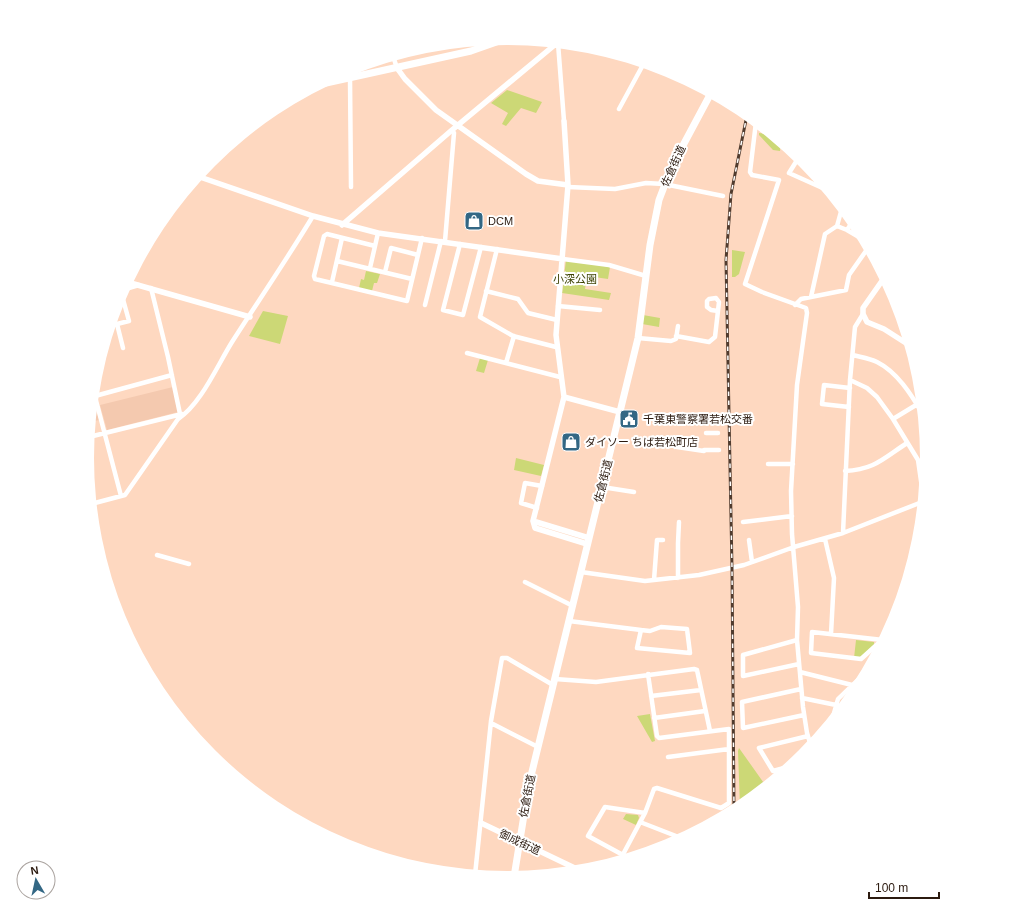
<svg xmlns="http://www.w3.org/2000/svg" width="1013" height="916" font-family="Helvetica,'Noto Sans JP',sans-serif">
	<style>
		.built { fill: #f4c9af }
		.green { fill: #ccd876 }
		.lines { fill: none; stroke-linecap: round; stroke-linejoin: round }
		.minor { stroke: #fff; stroke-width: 4.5 }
		.tertiary { stroke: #fff; stroke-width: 5.5 }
		.primary { stroke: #fff; stroke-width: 7 }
		.rail-casing { stroke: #503b2e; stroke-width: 3 }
		.rail { stroke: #fff; stroke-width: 1.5; stroke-dasharray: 4.5; stroke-linecap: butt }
		.labels { text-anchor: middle; stroke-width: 4; stroke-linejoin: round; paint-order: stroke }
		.street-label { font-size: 11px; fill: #2b1a0f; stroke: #fff }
		.poi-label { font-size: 11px; fill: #2b1a0f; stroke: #fff; text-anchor: start }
		.park-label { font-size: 11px; fill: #3e4304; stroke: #fff }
	</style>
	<rect width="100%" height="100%" fill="#fed8c0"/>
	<path class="built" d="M 173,387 L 178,412 L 107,430 L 100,405 Z
		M 93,396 L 99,420 L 90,422 Z"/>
	<path class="green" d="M 507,90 L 542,102 L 536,113 L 521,108 L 506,126 L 502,124 L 508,113 L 491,103 Z
		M 759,133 L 771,134 L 781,142 L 780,151 L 773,150 L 759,135 Z
		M 732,250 L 745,252 L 739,274 L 735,277 L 732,277 Z
		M 566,260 L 610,267 L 608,279 L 587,276 L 585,289 L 611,293 L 609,300 L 562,293 Z
		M 366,271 L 380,274 L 377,283 L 374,283 L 372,291 L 359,288 L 361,279 L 364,280 Z
		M 263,311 L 288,316 L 280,344 L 249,336 Z
		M 643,315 L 660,318 L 659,327 L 642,324 Z
		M 480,358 L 488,360 L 484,373 L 476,371 Z
		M 516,458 L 544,465 L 541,476 L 514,470 Z
		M 856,640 L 874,642 L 874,646 L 862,657 L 854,658 Z
		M 650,714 L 655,741 L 652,742 L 637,716 Z
		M 739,748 L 766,786 L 740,807 L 738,751 Z
		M 626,814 L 638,815 L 639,818 L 636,825 L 623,819 Z"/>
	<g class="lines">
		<path class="minor" d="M 558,43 L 564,121
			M 393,56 L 397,68
			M 350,78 L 351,187
			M 619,109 L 644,63
			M 756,122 L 750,172 L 752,175 L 779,180 L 745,284 L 762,292 L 806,308 L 807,313 L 797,385 L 791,491 L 792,534 L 798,607 L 797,640 L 803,707 L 807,733 L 811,746
			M 799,157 L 789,173 L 827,190
			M 568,187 L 615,189 L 646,183 L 664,184 L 723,196
			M 842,208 L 837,226 L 847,230 L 864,240
			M 847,230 L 853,221
			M 445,241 L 454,133 L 452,130
			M 460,244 L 443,310 L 463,315 L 481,247
			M 375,246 L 327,234 L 324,236 L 314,276 L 315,279 L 407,301 L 422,238
			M 497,249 L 480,317 L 513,336 L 556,347
			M 563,259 L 609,265 L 646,276
			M 337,261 L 412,279
			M 370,268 L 378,233
			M 385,272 L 391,248 L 418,255
			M 332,282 L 342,238
			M 151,288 L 168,357 L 180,414
			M 122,290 L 139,285
			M 486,291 L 518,299 L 528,313 L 557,320
			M 121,292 L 129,321 L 117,324 L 123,348
			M 811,297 L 825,234 L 837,226
			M 425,305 L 441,241
			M 795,305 L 801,299 L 846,290 L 849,275 L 868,248
			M 558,306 L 600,310
			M 110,326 L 117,324
			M 676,336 L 709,342 L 715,337 L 719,302 L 716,298 L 709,299 L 707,301 L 707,307 L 711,310 L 718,311
			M 638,338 L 671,341 L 676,339 L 678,326
			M 467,353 L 560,377
			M 853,355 C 860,357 869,358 877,362 C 897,372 911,394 922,413
			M 506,363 L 514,336
			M 850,380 L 867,388 L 877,397 L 893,419 L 918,460 L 923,495
			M 93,389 L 121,496
			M 95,396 L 172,375
			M 849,407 L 822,404 L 824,385 L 850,388
			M 893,419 L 921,402
			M 706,433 L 718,433
			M 89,437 L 182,414
			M 677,447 L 704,451
			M 704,450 L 719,450
			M 768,464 L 793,464
			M 845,471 C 874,470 884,458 907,443
			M 602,487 L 634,492
			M 91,504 L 125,495 L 178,419 C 201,404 217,366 232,342 C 259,300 287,259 313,216
			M 537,508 L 521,503 L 525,483 L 542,486
			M 743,522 L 792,516
			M 843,533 L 850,380 L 855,327 L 863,314
			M 825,539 L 834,578 L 831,634
			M 749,540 L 752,562
			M 157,555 L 189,564
			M 909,570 L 911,566
			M 581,572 L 645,581 L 699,575 L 744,565 L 794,547 L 843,533 L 922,502
			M 678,578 L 678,543 L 679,522
			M 654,580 L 657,540 L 663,540
			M 525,582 L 573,606
			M 569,621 L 641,630 L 650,631 L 661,627 L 687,629 L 690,653 L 637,648 L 641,630
			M 797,640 L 743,655 L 743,676 L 799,664
			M 882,640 L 861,659 L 811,653 L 812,632 L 883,640
			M 800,672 L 852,685
			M 555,679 L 596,682 L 694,669 L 697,670 L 710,731
			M 801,689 L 742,702 L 743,728 L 804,715
			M 651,696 L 701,690
			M 802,698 L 836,705 L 842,708
			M 654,718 L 705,711
			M 832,720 L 838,699 L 865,673
			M 491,723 L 538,747
			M 668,757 L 729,749
			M 785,770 L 784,768 L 773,771 L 759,748 L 808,736
			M 640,822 L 676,836
			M 623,855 L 588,836 L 605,807 L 645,813
			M 620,860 L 645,813 L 654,789 L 657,788 L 721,808 L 729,803 L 729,729 L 659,738 L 657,736 L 648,674
			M 475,875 L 491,721 L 502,658 L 507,658 L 553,685"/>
		<path class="tertiary" d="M 397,68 L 405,79 L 436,110 L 526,174 L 538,181 L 568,185
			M 564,121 L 568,185 L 556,335 L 564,397 L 533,521 L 535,528 L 587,544
			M 197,176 L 313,216 L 378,233 L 563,259
			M 342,225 L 452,130 L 557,43
			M 884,278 L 863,308 L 863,314 L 867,322 L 884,329 L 909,345
			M 127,282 L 250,317
			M 564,397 L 620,412
			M 533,521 L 589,538
			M 481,823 L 581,871"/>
		<path class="primary" d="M 317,85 L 471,51 L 508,38
			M 514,877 L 529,784 L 638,338 L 650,245 L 659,200 L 672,166 L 711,93"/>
		<defs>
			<path id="rail" d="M 734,810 L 732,568 L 726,260 L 731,194 L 747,115"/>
		</defs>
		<use href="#rail" class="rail-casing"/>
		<use href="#rail" class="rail"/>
	</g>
	<defs>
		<symbol id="shop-square" viewBox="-11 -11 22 22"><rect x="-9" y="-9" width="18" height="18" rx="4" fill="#336784" stroke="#fff"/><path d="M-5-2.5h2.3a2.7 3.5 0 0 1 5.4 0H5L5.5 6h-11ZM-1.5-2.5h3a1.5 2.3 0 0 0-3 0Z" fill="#fff"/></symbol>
		<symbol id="civic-square" viewBox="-11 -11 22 22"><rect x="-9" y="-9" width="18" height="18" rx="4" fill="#336784" stroke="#fff"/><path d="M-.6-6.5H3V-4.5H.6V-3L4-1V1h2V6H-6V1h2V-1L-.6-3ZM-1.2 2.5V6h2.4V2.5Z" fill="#fff"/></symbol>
	</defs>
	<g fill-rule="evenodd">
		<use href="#shop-square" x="463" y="210" width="22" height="22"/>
		<use href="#civic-square" x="618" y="408" width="22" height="22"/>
		<use href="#shop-square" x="560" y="431" width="22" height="22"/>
	</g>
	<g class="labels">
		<g class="street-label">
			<text transform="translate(673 166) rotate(-66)" y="4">佐倉街道</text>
			<text transform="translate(603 481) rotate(-76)" y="4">佐倉街道</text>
			<text transform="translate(527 796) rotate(-79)" y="4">佐倉街道</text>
			<text transform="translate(520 842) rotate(25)" y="4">御成街道</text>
		</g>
		<g class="poi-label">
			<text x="488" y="225">DCM</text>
			<text x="643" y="423">千葉東警察署若松交番</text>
			<text x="585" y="446">ダイソー ちば若松町店</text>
		</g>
		<g class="park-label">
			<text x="575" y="283">小深公園</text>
		</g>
	</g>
	<path d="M0 0H1013V916H0ZM94 458a413 413 0 1 1 826 0a413 413 0 1 1-826 0Z" fill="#fff" fill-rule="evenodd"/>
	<g transform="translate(36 880) rotate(351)"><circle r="19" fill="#ffffff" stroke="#aaa39f"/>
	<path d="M0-3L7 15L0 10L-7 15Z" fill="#336784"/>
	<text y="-6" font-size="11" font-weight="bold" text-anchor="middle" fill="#2b1a0f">N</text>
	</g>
	<path d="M869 892v6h70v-6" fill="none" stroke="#2b1a0f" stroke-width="2"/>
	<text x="875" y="892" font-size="12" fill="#2b1a0f" stroke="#ffffff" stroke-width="3" paint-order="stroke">100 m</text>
</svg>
